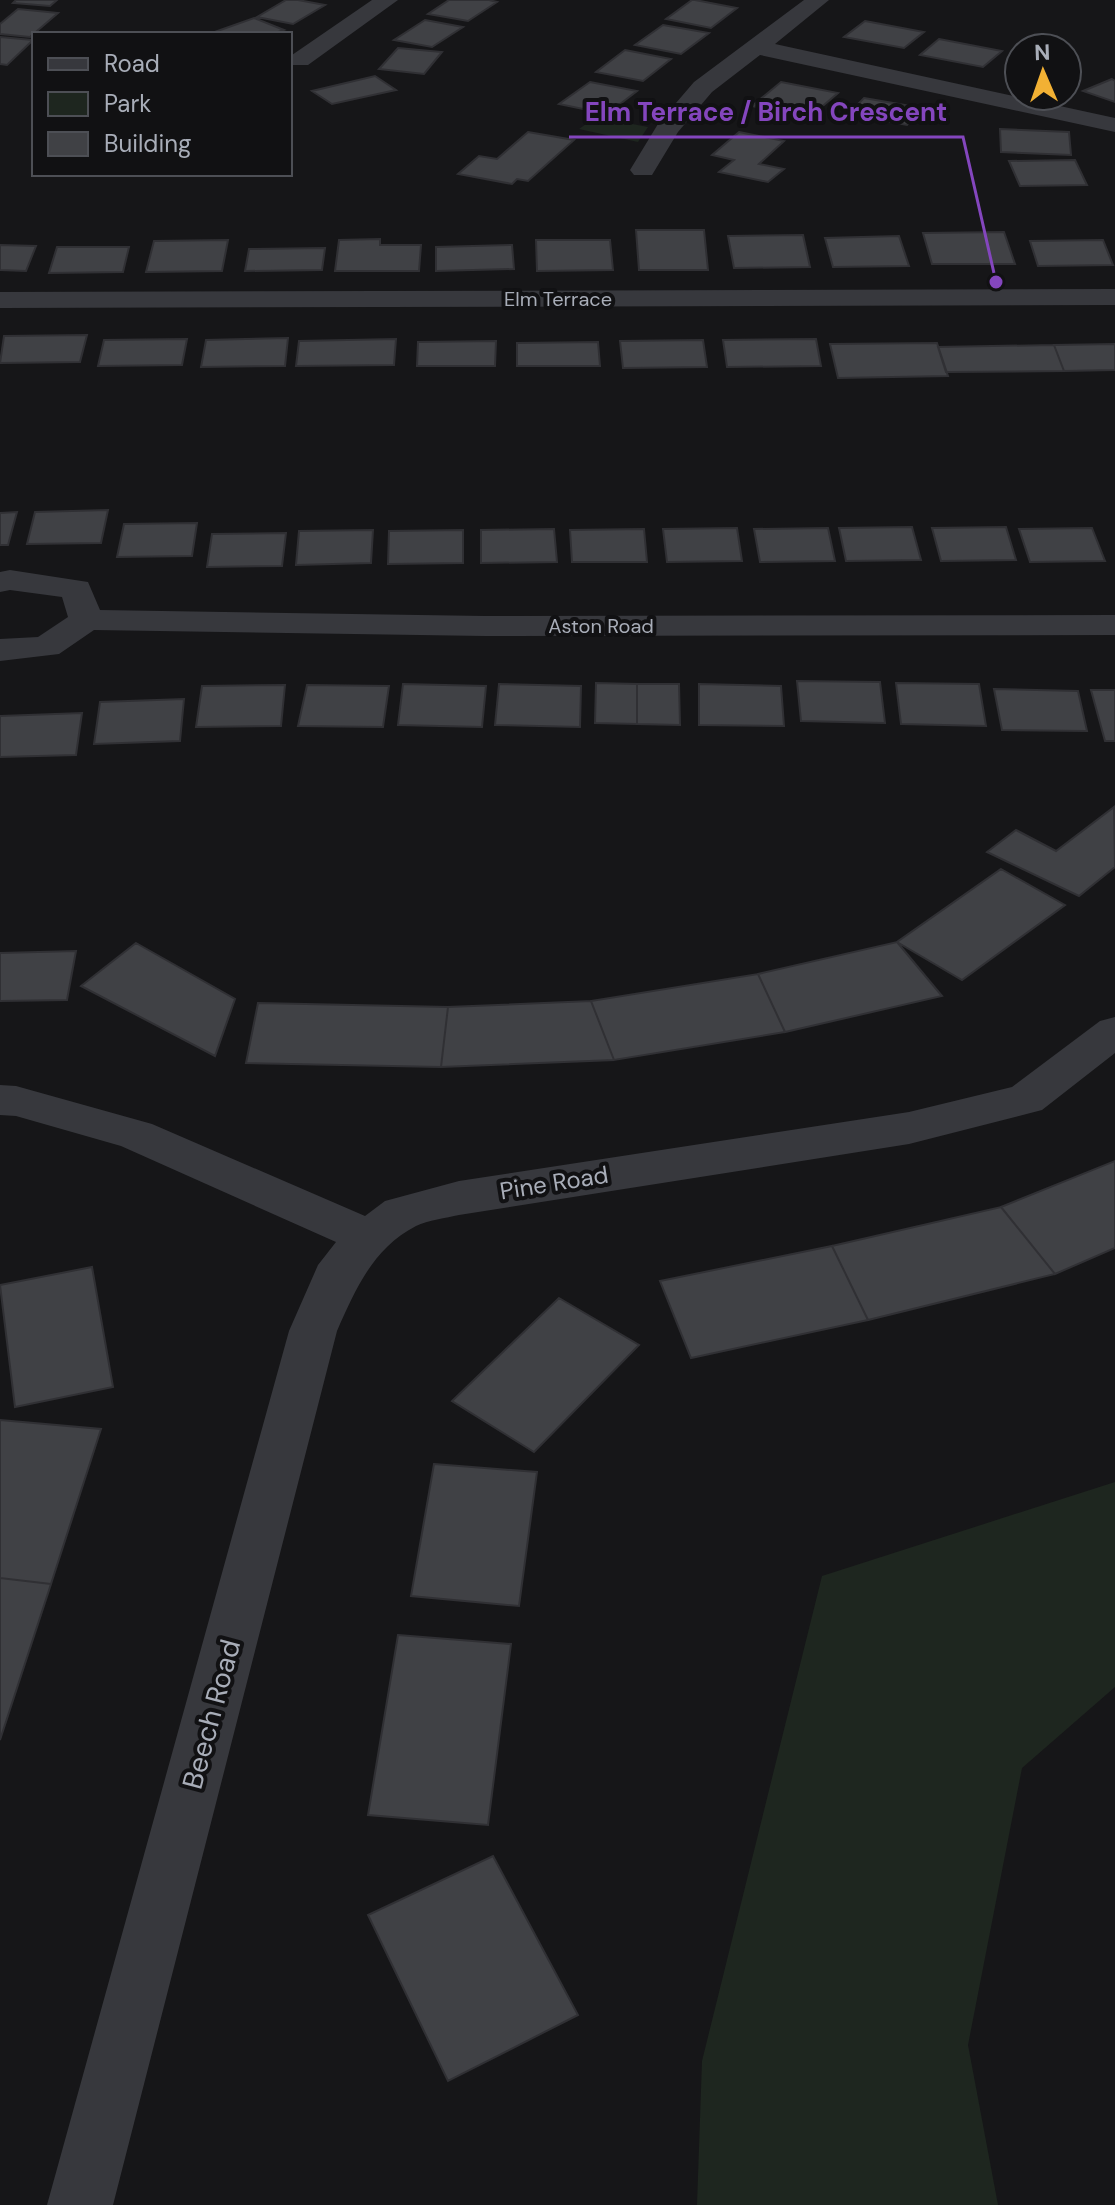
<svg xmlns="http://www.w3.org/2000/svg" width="1115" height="2205" font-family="'DM Sans',sans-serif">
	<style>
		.green { fill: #1e261f }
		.building { fill: #404145; stroke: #303034; stroke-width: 2 }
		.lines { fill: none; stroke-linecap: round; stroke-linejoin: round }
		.minor { fill: #37383d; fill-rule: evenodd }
		.labels { text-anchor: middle; stroke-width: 8; stroke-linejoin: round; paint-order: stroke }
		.far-street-label { font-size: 20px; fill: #a8adb8; stroke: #111113 }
		.street-label { font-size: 24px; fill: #a8adb8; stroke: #111113 }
		.near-street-label { font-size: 28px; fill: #a8adb8; stroke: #111113 }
		.leader { fill: none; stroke: #8446be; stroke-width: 3 }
		.callout-dot { fill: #8446be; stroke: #111113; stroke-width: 3 }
		.callout-label { font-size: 26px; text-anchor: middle; font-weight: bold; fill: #8446be; stroke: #111113; stroke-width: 8; stroke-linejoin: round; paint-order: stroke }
	</style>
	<rect width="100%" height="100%" fill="#161618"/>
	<path class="green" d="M 596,117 L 648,127 L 638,142 L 579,129 Z
		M 1115,1482 L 1115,1687 L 1022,1768 L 968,2045 L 998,2205 L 697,2205 L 702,2061 L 822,1576 Z"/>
	<path class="building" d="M 16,0 L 57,0 L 50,6 L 13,3 Z
		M 286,0 L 298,0 L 325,5 L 293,24 L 257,17 Z
		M 449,0 L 489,0 L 497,2 L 468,21 L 428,14 Z
		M 692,0 L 695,0 L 737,8 L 711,28 L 666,19 Z
		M 18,9 L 58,13 L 30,37 L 0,34 L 0,24 Z
		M 254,18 L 284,30 L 272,34 L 209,34 Z
		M 425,20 L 463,27 L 432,47 L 394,40 Z
		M 865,21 L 924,32 L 904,48 L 844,37 Z
		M 663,25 L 709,33 L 681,54 L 635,45 Z
		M 0,37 L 33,40 L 7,65 L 0,64 Z
		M 939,39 L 1002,51 L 983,67 L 920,55 Z
		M 398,48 L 442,52 L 424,74 L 379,69 Z
		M 625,50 L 671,59 L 643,81 L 596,72 Z
		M 375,76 L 396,90 L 332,104 L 312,91 Z
		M 1112,79 L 1115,81 L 1115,102 L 1083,91 Z
		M 590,82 L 637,91 L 607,114 L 559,104 Z
		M 781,82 L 838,93 L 818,110 L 789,104 L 781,112 L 752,106 Z
		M 864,98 L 922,108 L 907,125 L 848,114 Z
		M 1000,129 L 1069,132 L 1071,155 L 1001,152 Z
		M 528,132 L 574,140 L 528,181 L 517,179 L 512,184 L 458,174 L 479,156 L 497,159 Z
		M 739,132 L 784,141 L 759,164 L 784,169 L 768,182 L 719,172 L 734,160 L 712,155 Z
		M 1075,160 L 1087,185 L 1020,186 L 1009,161 Z
		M 636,230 L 704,230 L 708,270 L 639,270 Z
		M 1004,232 L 1015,264 L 932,264 L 923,233 Z
		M 803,235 L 810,267 L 734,268 L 728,236 Z
		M 899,236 L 909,266 L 833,267 L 825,238 Z
		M 380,239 L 380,245 L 421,245 L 419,271 L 335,271 L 339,240 Z
		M 228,240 L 222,271 L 146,272 L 154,241 Z
		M 536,240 L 610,240 L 613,270 L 537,271 Z
		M 1103,240 L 1113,265 L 1038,266 L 1030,241 Z
		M 0,245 L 36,246 L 26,271 L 0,270 Z
		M 512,245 L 514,269 L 436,271 L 436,247 Z
		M 57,247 L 129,247 L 123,272 L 49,273 Z
		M 325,248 L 322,270 L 245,271 L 249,249 Z
		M 87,335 L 80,362 L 0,363 L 4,336 Z
		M 288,338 L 285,366 L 201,367 L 206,340 Z
		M 187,339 L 182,365 L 98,366 L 104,340 Z
		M 396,339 L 394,365 L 296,366 L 299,341 Z
		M 816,339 L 821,366 L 727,367 L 723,340 Z
		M 703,340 L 707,367 L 623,368 L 620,341 Z
		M 496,341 L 495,366 L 417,366 L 418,342 Z
		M 598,342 L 600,366 L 517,366 L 517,343 Z
		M 937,343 L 948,376 L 838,378 L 830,344 Z
		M 1115,344 L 1115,370 L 1064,371 L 1054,345 Z
		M 1054,345 L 1064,371 L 946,372 L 938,347 Z
		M 108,510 L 101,543 L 27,544 L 35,512 Z
		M 17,512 L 8,545 L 0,545 L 0,513 Z
		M 197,523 L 192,556 L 117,557 L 124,524 Z
		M 912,527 L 921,560 L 846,561 L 839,528 Z
		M 1006,527 L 1016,560 L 941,561 L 932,528 Z
		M 737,528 L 742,561 L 667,562 L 663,529 Z
		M 828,528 L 835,561 L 760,562 L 754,529 Z
		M 1092,528 L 1105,561 L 1030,562 L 1019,529 Z
		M 554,529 L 557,562 L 481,563 L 481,530 Z
		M 644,529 L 647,562 L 572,562 L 570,530 Z
		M 373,530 L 371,563 L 296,565 L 299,531 Z
		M 463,530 L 463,563 L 388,564 L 389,531 Z
		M 286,533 L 282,566 L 207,567 L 212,534 Z
		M 797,681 L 880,682 L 885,723 L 801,721 Z
		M 596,683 L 637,684 L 637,724 L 595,723 Z
		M 896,683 L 979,684 L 986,726 L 901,724 Z
		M 403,684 L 486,686 L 482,727 L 398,725 Z
		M 499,684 L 581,686 L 580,727 L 495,725 Z
		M 637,684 L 679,684 L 680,725 L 637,724 Z
		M 699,684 L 781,686 L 784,726 L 699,725 Z
		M 285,685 L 281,726 L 196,727 L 202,686 Z
		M 307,685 L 389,686 L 383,727 L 298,726 Z
		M 994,689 L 1078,691 L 1087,731 L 1002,730 Z
		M 1091,690 L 1115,690 L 1115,741 L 1105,741 Z
		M 184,699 L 180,741 L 94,744 L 100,702 Z
		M 82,713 L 76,755 L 0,757 L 0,716 Z
		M 1114,807 L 1115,867 L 1079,896 L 987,852 L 1016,830 L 1056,851 Z
		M 1001,869 L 1065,905 L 962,980 L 897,942 Z
		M 897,942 L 942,996 L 785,1032 L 758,974 Z
		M 136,943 L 235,999 L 215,1056 L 81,986 Z
		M 76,951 L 67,1000 L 0,1001 L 0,953 Z
		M 758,974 L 785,1032 L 614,1060 L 591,1001 Z
		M 591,1001 L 614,1060 L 441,1067 L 448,1007 Z
		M 258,1003 L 448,1007 L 441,1067 L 246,1063 Z
		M 1115,1161 L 1115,1248 L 1055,1274 L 1001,1207 Z
		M 1001,1207 L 1055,1274 L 868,1320 L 832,1246 Z
		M 832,1246 L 868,1320 L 691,1358 L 660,1281 Z
		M 92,1267 L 113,1387 L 15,1407 L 0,1285 Z
		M 559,1298 L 639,1345 L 534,1452 L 452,1401 Z
		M 0,1420 L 101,1429 L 51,1584 L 0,1578 Z
		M 434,1464 L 537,1472 L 519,1606 L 411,1596 Z
		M 0,1578 L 51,1584 L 0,1740 Z
		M 398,1635 L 511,1644 L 488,1825 L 368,1815 Z
		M 493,1856 L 578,2015 L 448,2081 L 368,1915 Z"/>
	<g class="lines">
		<path class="minor" d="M 372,0 L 398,0 L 308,65 L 292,65 L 292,55 Z
			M 804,0 L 829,0 L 775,44 L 1115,118 L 1115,132 L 760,55 L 712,92 L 678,132 L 652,175 L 634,175 L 630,170 L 658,124 L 694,82 Z
			M 1115,289 L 1115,305 L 0,308 L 0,292 Z
			M 10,570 L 88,582 L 100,610 L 485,616 L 1115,615 L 1115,635 L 485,636 L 94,630 L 59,654 L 0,661 L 0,639 L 38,637 L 68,617 L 62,597 L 10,590 L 0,592 L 0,572 Z
			M 1115,1017 L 1115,1053 L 1042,1110 L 909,1144 L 459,1215 C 446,1218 428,1220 416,1226 C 373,1248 355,1290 337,1331 L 113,2205 L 47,2205 L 289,1331 L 318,1265 L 336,1242 L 121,1146 L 16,1116 L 0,1115 L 0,1085 L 16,1086 L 152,1124 L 365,1216 L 385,1201 L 459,1181 L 909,1112 L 1012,1087 L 1100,1021 Z"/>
	</g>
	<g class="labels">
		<g class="far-street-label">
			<text x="558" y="306">Elm Terrace</text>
			<text x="601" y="633">Aston Road</text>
		</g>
		<g class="street-label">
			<text transform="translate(554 1183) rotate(-9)" y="8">Pine Road</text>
		</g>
		<g class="near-street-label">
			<text transform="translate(211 1714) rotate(-75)" y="10">Beech Road</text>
		</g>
	</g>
	<path class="leader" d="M996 282L963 137H569"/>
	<circle class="callout-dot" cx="996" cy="282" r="8"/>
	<g class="callout-label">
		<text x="766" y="121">Elm Terrace / Birch Crescent</text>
	</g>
	<rect x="32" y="32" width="260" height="144" fill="#111113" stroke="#4d4f55" stroke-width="2"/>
	<rect x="48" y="58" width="40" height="12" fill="#37383d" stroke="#4d4f55" stroke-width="2"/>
	<text x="104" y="72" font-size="24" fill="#a8adb8">Road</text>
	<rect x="48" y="92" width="40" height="24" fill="#1e261f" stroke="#4d4f55" stroke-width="2"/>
	<text x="104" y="112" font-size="24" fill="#a8adb8">Park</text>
	<rect x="48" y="132" width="40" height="24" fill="#404145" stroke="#4d4f55" stroke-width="2"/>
	<text x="104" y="152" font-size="24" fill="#a8adb8">Building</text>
	<g transform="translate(1043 72) rotate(358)"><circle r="38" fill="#111113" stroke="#4d4f55" stroke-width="2"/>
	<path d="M0-6L14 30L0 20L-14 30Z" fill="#f2b134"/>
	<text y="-12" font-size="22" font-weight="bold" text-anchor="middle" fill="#a8adb8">N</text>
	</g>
</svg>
